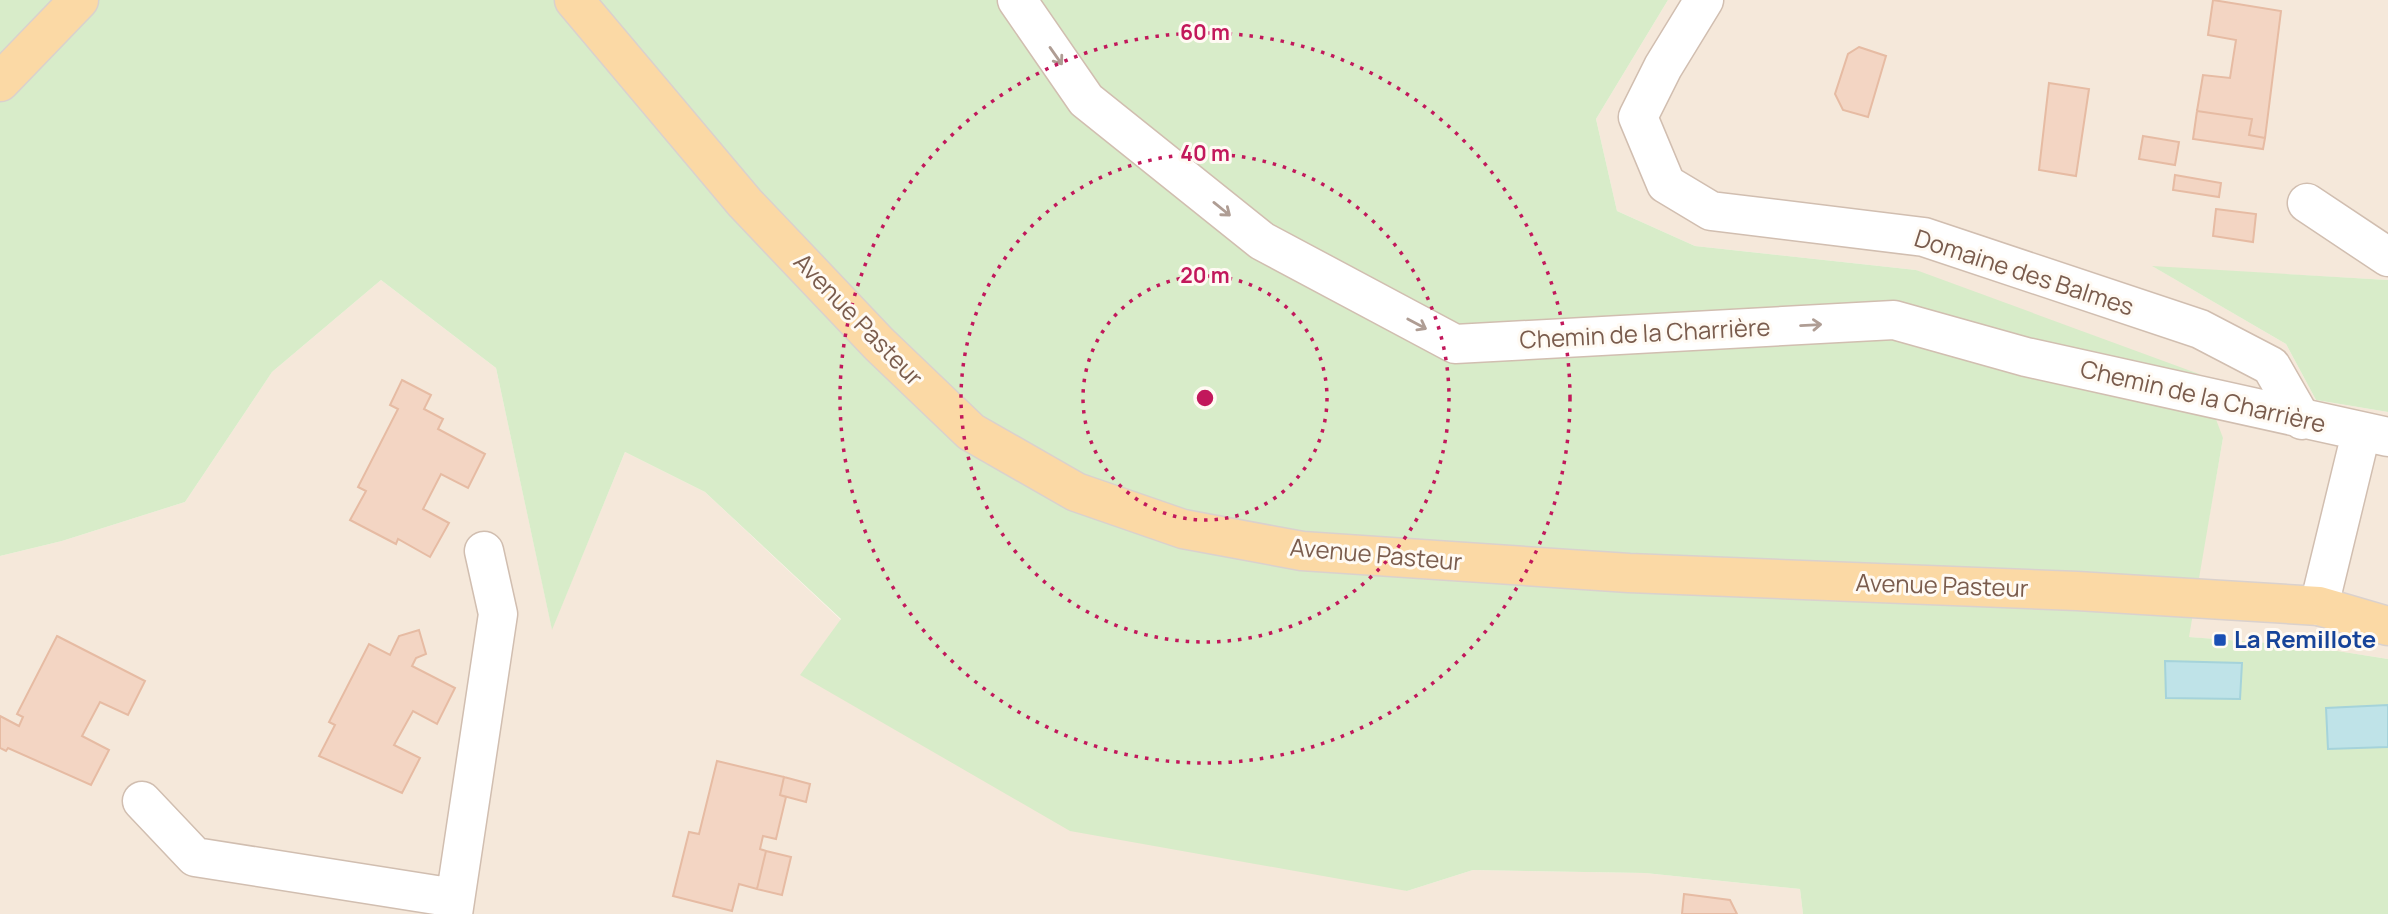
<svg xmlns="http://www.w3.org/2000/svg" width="2388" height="914" font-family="Manrope,sans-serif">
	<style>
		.residential { fill: #f5e8da }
		.green { fill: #d8ecc9 }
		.water { fill: #bfe3e8; stroke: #a5d3da; stroke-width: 2 }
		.building { fill: #f3d5c3; stroke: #e6bba3; stroke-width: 2 }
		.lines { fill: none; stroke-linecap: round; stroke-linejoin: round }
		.minor-casing { stroke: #d1beb0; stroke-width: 41 }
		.major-casing { stroke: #dad1cd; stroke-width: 41 }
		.minor { stroke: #fff; stroke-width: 38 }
		.major { stroke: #fbd9a5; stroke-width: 38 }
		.oneway { stroke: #af9d94 }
		.ring { fill: none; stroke: #c2185b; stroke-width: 3.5; stroke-dasharray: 3.5 7 }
		.transit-dot { fill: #1a4fb4; stroke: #fffaf3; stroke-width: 2.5 }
		.labels { text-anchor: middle; stroke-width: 6; stroke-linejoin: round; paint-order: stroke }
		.street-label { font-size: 24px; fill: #7a5c4d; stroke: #fffaf3 }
		.transit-label { font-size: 24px; font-weight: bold; fill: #164399; stroke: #fffaf3; text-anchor: start }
		.centre { fill: #c2185b; stroke: #fffaf3; stroke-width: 3.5 }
		.ring-label { font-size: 21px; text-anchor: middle; font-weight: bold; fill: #c2185b; stroke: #fffaf3; stroke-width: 6; stroke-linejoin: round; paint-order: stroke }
	</style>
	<rect width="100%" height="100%" fill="#fdf6ec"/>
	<path class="residential" d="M 1668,0 L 2388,0 L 2388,280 L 2154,267 L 2286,344 L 2316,400 L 2388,412 L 2388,659 L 2306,646 L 2188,637 L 2223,438 L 1916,270 L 1695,246 L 1617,211 L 1596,119 Z
		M 381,280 L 496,368 L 552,629 L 625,452 L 705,492 L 841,620 L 801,675 L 1407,891 L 1473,870 L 1645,873 L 1800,889 L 1803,914 L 0,914 L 0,556 L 62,541 L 185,502 L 272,372 Z"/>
	<path class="green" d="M 0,0 L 1668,0 L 1596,119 L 1617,211 L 1695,246 L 1916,270 L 2199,374 L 2223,438 L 2189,637 L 2306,646 L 2388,659 L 2388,914 L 1803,914 L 1800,889 L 1645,873 L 1473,870 L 1407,891 L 1070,831 L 800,675 L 841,619 L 705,492 L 625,452 L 552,630 L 496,368 L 381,280 L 272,372 L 185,502 L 62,541 L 0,556 Z
		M 2152,266 L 2388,280 L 2388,412 L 2316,400 L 2286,344 Z"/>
	<path class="water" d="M 2165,661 L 2242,663 L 2240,699 L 2166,698 Z
		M 2388,705 L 2388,747 L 2328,749 L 2326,708 Z"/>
	<path class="building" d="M 2213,0 L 2281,11 L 2265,138 L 2249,135 L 2252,119 L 2197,111 L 2203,75 L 2230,78 L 2236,40 L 2208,35 Z
		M 1859,47 L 1886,56 L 1868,117 L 1843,110 L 1835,94 L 1848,54 Z
		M 2049,83 L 2089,89 L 2076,176 L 2039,170 Z
		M 2197,111 L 2252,119 L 2249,135 L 2265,138 L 2263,149 L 2193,139 Z
		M 2143,136 L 2179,142 L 2175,165 L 2139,159 Z
		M 2175,175 L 2221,183 L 2219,197 L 2173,190 Z
		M 2216,209 L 2256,214 L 2253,242 L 2213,236 Z
		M 402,380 L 431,395 L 424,409 L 443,419 L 438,429 L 485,454 L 468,488 L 441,474 L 423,509 L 449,523 L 430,557 L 398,539 L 396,544 L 350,520 L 366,491 L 358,487 L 398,409 L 390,405 Z
		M 419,630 L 426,654 L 416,658 L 412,666 L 455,688 L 437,724 L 413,711 L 394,745 L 420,758 L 402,793 L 319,756 L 335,725 L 329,722 L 369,644 L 390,655 L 399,636 Z
		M 57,636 L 145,681 L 128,715 L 100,702 L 82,736 L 109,750 L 91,785 L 8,748 L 6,751 L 0,748 L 0,716 L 19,726 L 23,717 L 17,714 Z
		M 717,761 L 784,777 L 780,795 L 786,797 L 776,839 L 763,836 L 760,849 L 766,851 L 757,889 L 739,884 L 732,911 L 673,896 L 689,832 L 699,834 Z
		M 784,777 L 810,784 L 806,802 L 780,795 Z
		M 766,851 L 791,857 L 782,895 L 757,889 Z
		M 1684,894 L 1730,900 L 1737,914 L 1682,914 Z"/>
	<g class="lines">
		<defs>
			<path id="minor" d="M 1017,0 L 1086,100 L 1262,241 L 1455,344 L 1894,320 L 2026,357 L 2388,437
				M 1704,0 L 1663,67 L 1638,117 L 1666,184 L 1711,211 L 1924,237 L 2200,329 L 2271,366 L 2302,420
				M 2307,203 L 2388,257
				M 2319,606 L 2361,433
				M 142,801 L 195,857 L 455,898
				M 453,914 L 498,614 L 484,551"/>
			<path id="major" d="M 574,0 L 745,203 L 879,344 L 971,432 L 1076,492 L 1183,529 L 1302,551 L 1629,573 L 2077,591 L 2319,606 L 2388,626
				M 0,82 L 79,0"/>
		</defs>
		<use href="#minor" class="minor-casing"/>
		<use href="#major" class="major-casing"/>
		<use href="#minor" class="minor"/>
		<use href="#major" class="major"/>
	</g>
	<defs><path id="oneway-shaft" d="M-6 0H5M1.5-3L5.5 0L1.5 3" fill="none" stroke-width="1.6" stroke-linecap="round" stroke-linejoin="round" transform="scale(1.75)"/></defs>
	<g class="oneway">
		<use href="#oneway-shaft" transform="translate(1056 56) rotate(55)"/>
		<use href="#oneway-shaft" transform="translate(1222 209) rotate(39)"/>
		<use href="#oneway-shaft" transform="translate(1417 324) rotate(28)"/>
		<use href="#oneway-shaft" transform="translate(1811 325) rotate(-3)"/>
	</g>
	<g class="ring">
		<circle cx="1205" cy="398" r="122"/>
		<circle cx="1205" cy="398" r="244"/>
		<circle cx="1205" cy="398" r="365"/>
	</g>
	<rect class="transit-dot" x="2213" y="633" width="14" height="14" rx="3.5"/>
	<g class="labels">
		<g class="street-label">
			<text transform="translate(2024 273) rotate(18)" y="8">Domaine des Balmes</text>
			<text transform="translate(858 320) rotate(46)" y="8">Avenue Pasteur</text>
			<text transform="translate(1645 334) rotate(-3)" y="8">Chemin de la Charrière</text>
			<text transform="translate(2203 397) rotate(13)" y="8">Chemin de la Charrière</text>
			<text transform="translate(1376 555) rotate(5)" y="8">Avenue Pasteur</text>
			<text transform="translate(1942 586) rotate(2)" y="8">Avenue Pasteur</text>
		</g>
		<g class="transit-label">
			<text x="2234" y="648">La Remillote</text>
		</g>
	</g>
	<circle cx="1205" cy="398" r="10" class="centre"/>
	<g class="ring-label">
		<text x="1205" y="40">60 m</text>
		<text x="1205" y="161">40 m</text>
		<text x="1205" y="283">20 m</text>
	</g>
</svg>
